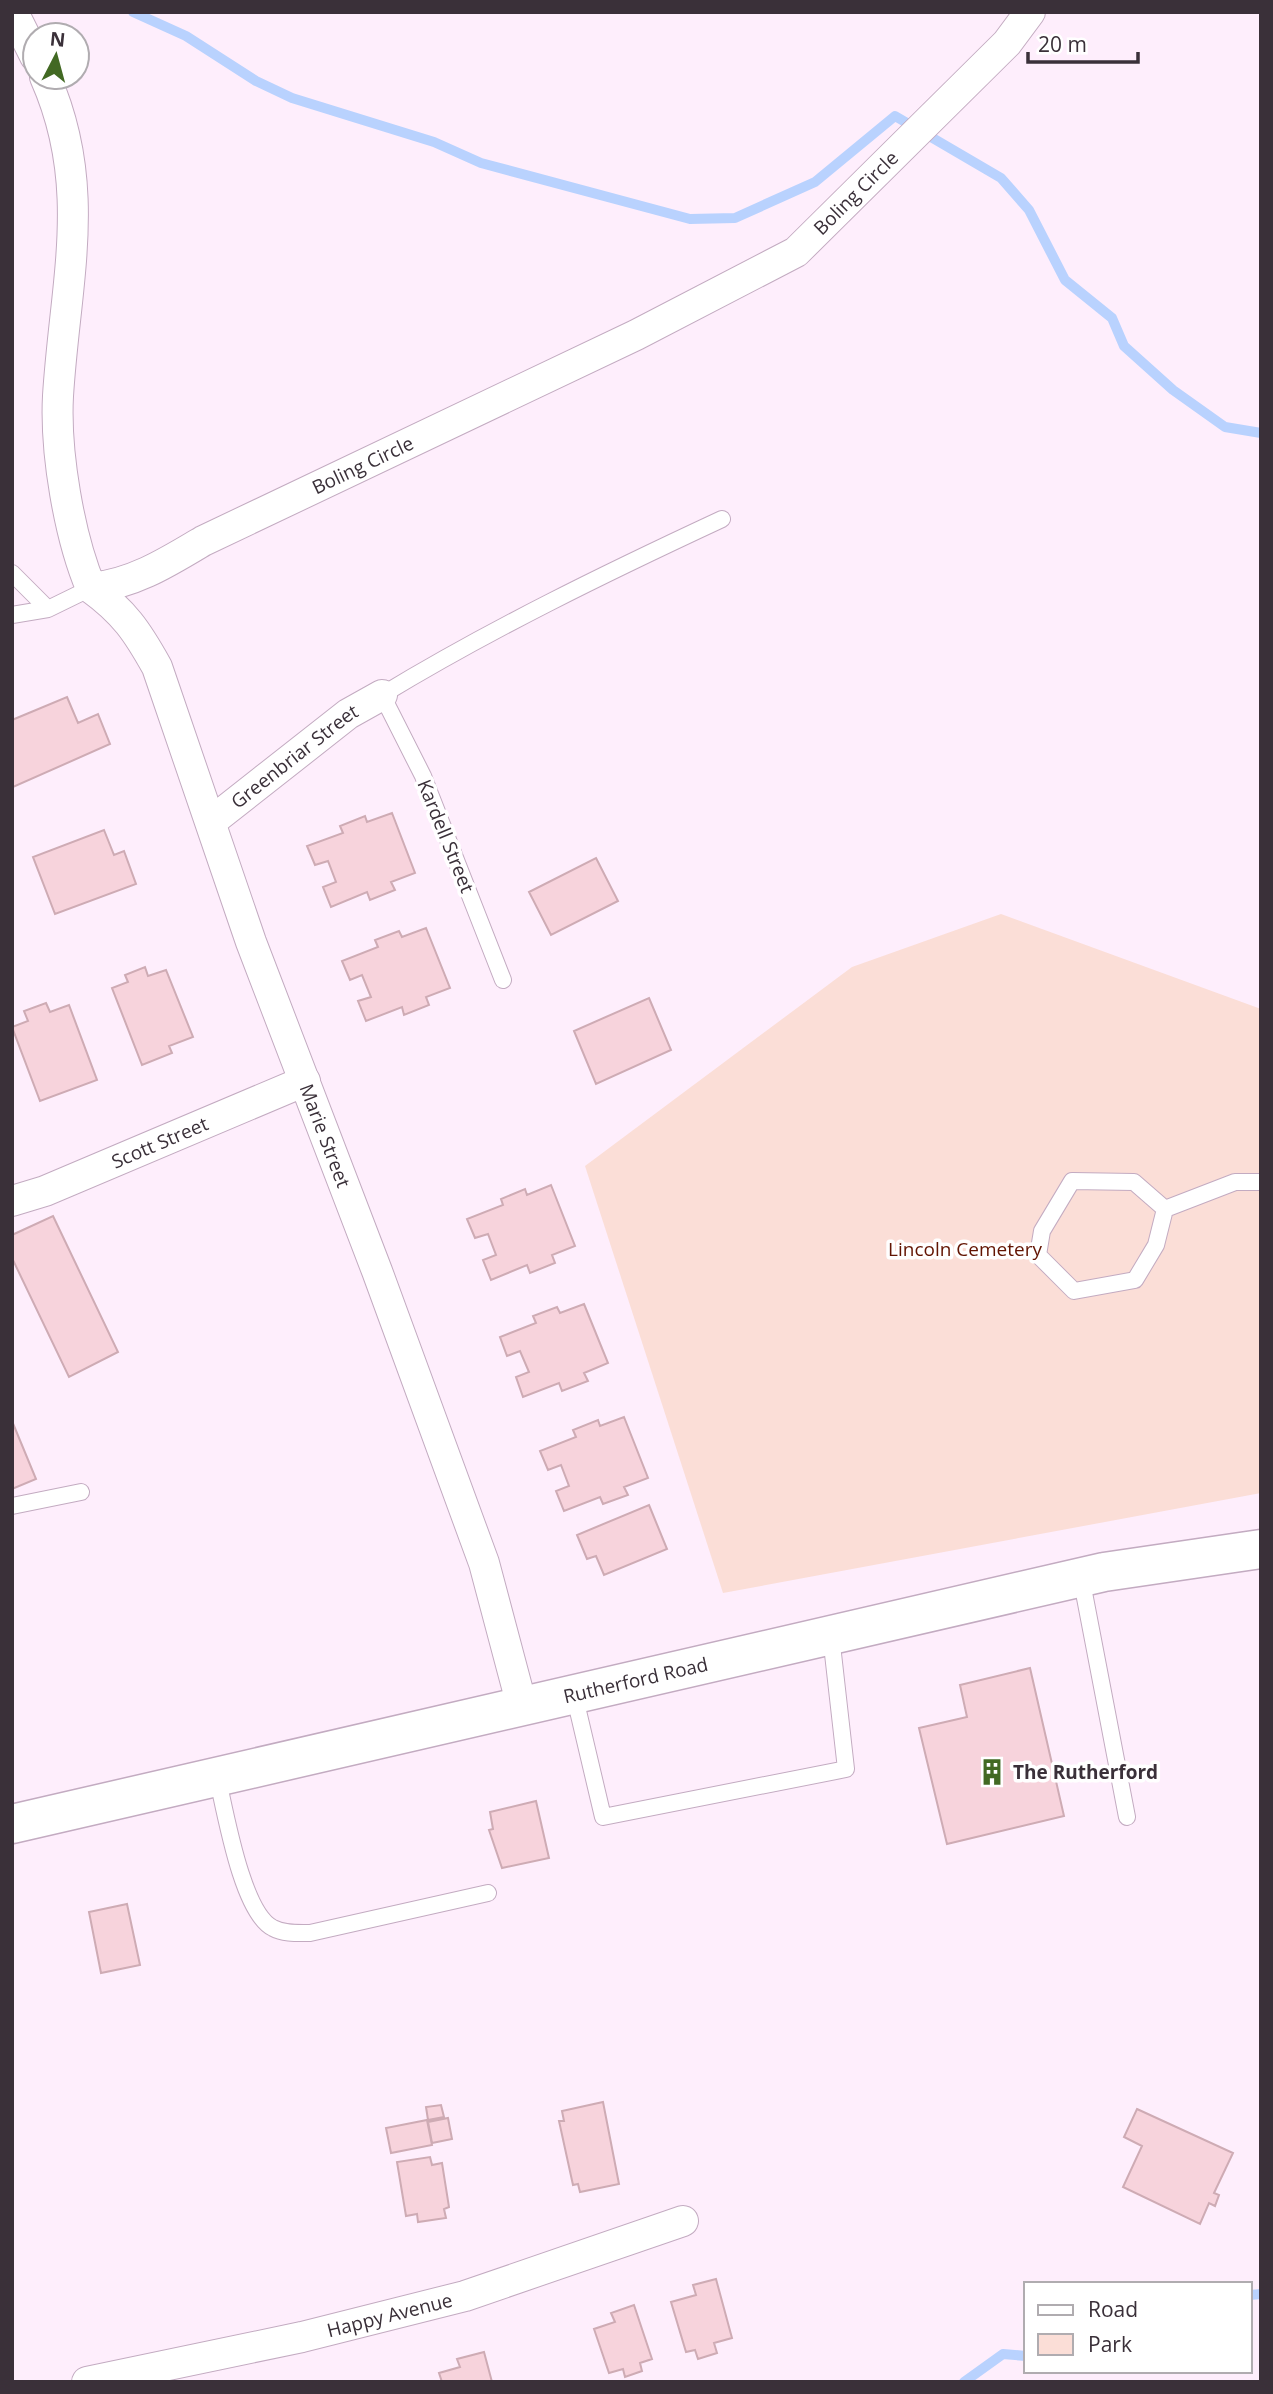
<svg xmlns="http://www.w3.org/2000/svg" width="1273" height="2394" font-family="'Open Sans',sans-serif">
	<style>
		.green { fill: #fbded7 }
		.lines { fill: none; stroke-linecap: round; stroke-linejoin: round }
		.stream { stroke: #b9d2fe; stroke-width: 10 }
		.building { fill: #f7d3dc; stroke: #ceabb4; stroke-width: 2 }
		.lane-casing { stroke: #c3abc1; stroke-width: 18 }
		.street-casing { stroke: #c3abc1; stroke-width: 32 }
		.secondary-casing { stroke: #c3abc1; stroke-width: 41 }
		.lane { stroke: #fff; stroke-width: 16 }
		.street { stroke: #fff; stroke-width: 30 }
		.secondary { stroke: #fff; stroke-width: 38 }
		.labels { text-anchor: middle; stroke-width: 7; stroke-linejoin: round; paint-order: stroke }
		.street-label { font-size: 19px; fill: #3a3039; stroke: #fff }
		.park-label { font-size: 19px; fill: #621402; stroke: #fff }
		.poi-label { font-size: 19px; font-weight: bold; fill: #3a3039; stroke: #fff; text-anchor: start }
	</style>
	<rect width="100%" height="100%" fill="#feeefc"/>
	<path class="green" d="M 1001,914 L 1261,1009 L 1261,1493 L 723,1593 L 585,1166 L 852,967 Z"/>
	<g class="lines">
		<path class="stream" d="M 133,12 L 186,36 L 256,81 L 292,98 L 434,142 L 481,163 L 690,219 L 735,218 L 815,182 L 895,116 L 1001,178 L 1029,210 L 1065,280 L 1112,318 L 1124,346 L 1173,390 L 1225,427 L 1261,433
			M 1250,2295 L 1261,2294
			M 964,2382 L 1003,2354 L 1026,2356"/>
	</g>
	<path class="building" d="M 67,697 L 78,723 L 98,714 L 110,744 L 13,787 L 12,720 Z
		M 392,813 L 415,873 L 391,882 L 395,890 L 370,900 L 367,892 L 331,907 L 323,887 L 336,882 L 328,861 L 315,865 L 307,846 L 343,833 L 340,826 L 365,816 L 367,822 Z
		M 104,830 L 114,855 L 124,851 L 136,884 L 55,914 L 33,857 Z
		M 596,858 L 618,901 L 551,935 L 529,892 Z
		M 426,928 L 450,988 L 426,997 L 429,1005 L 404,1015 L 402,1007 L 366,1021 L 358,1001 L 371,997 L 362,975 L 350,980 L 342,961 L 378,947 L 375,940 L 399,931 L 402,937 Z
		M 145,967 L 148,976 L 166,970 L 193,1037 L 169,1046 L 172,1053 L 142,1065 L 112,988 L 128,982 L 125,975 Z
		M 649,998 L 671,1050 L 596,1084 L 574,1031 Z
		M 46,1003 L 50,1012 L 69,1005 L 97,1080 L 40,1101 L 12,1027 L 28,1021 L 24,1011 Z
		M 551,1185 L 575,1246 L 552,1255 L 555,1263 L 530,1273 L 527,1265 L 491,1280 L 483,1260 L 496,1255 L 488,1234 L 475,1238 L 467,1219 L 503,1205 L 501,1199 L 525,1189 L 527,1195 Z
		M 53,1216 L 118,1352 L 69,1377 L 12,1258 L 12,1235 Z
		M 584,1304 L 608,1363 L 584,1373 L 588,1381 L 562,1391 L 559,1383 L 523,1397 L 516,1377 L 529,1372 L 520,1351 L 507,1356 L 500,1337 L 536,1323 L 533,1316 L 557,1307 L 560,1313 Z
		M 624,1417 L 648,1478 L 624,1487 L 628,1495 L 603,1504 L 600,1497 L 564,1511 L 556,1491 L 569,1486 L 561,1465 L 548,1470 L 540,1451 L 576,1437 L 573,1430 L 598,1420 L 600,1426 Z
		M 12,1421 L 36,1479 L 12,1489 Z
		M 649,1505 L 667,1549 L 604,1575 L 596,1556 L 587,1559 L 577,1535 Z
		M 1030,1668 L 1064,1816 L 947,1844 L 919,1728 L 967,1717 L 960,1685 Z
		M 536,1801 L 549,1858 L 502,1868 L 489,1830 L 493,1829 L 490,1812 Z
		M 127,1904 L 140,1965 L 101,1973 L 89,1912 Z
		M 603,2102 L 619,2184 L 580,2192 L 578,2184 L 573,2185 L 559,2121 L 564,2121 L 562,2111 Z
		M 441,2105 L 444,2117 L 428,2120 L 426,2107 Z
		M 1137,2109 L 1233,2153 L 1214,2193 L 1219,2195 L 1215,2206 L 1209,2203 L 1200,2224 L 1123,2187 L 1142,2146 L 1124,2137 Z
		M 448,2118 L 452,2139 L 432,2143 L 428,2122 Z
		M 427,2120 L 432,2145 L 391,2153 L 386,2128 Z
		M 430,2157 L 432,2165 L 442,2163 L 449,2207 L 444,2209 L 446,2218 L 418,2222 L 417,2214 L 406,2216 L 397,2162 Z
		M 716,2279 L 732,2338 L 714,2343 L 717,2353 L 698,2359 L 695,2350 L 686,2352 L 671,2302 L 696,2295 L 693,2285 Z
		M 634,2305 L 652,2359 L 640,2363 L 642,2371 L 625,2377 L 623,2369 L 609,2373 L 594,2329 L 615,2322 L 611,2313 Z
		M 484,2352 L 492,2382 L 442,2382 L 439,2373 L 460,2367 L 457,2359 Z"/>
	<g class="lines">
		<defs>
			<path id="lane" d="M 12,573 L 48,609
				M 12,615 L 48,609 L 91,588
				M 503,980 L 423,776 L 382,695 C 491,629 606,573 722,519
				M 1072,1181 L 1134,1182 L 1165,1209 L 1156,1245 L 1135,1280 L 1074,1291 L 1038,1255 L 1042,1231 Z
				M 1165,1209 L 1235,1182 L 1261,1182
				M 12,1506 L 81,1492
				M 1081,1577 L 1127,1817
				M 574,1694 L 603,1817 L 846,1769 L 831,1636
				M 217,1776 C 225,1810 242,1913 273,1928 C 284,1934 298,1933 310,1933 L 488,1893"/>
			<g id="street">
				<path d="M 13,12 L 35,56"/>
				<path id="s1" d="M 45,77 C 94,187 65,282 58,396 C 55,452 69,536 91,588 C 133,584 168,562 203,541 L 636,335 L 796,252 L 1007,43 L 1030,12"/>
				<path id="s2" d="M 91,588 C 124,612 137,631 157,667 L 251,942 L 377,1271 L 484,1563 L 522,1706"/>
				<path id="s3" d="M 212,821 L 348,714 L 382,695"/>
				<path id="s4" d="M 12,1201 L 45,1191 L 305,1081"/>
				<path id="s5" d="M 87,2382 L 302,2337 L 465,2296 L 683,2221"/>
			</g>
			<g id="secondary">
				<path id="s6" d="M 12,1824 L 1104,1572 L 1261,1549"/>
			</g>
		</defs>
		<use href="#lane" class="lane-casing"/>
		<use href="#street" class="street-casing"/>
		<use href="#secondary" class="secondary-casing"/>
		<use href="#lane" class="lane"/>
		<use href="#street" class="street"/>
		<use href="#secondary" class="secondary"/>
	</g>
	<defs>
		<symbol id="building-bare" viewBox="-9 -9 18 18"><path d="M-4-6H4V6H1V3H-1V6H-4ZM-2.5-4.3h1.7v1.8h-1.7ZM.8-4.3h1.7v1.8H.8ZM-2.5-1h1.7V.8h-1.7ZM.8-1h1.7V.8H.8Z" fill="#426923" stroke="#fff" stroke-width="2.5" paint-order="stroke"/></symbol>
	</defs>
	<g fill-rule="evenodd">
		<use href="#building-bare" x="973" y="1753" width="38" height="38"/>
	</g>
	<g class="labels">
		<g class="street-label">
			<text dy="7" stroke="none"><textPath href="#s1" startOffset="1386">Boling Circle</textPath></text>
			<text dy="7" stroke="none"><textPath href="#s1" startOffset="819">Boling Circle</textPath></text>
			<text dy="7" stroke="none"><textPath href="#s3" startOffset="105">Greenbriar Street</textPath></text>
			<text transform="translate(446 836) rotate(68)" y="7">Kardell Street</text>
			<text dy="7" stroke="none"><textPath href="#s2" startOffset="602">Marie Street</textPath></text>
			<text dy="7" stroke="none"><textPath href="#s4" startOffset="159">Scott Street</textPath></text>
			<text dy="7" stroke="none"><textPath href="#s6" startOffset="640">Rutherford Road</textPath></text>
			<text dy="7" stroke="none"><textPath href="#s5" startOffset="310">Happy Avenue</textPath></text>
		</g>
		<g class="park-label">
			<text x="965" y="1256">Lincoln Cemetery</text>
		</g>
		<g class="poi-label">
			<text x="1013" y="1779">The Rutherford</text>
		</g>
	</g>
	<rect width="1273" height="2394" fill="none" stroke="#3a3039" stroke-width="28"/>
	<rect x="1024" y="2282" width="228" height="91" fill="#ffffff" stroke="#b0acb0" stroke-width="2"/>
	<rect x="1038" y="2305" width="35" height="10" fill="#ffffff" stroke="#b0acb0" stroke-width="2"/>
	<text x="1088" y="2317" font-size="21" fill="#3a3039">Road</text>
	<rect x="1038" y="2334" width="35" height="21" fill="#fbded7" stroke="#b0acb0" stroke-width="2"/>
	<text x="1088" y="2352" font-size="21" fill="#3a3039">Park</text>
	<g transform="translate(56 56) rotate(6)"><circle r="33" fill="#ffffff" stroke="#b0acb0" stroke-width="2"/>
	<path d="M0-5L12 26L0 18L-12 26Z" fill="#426923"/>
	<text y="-10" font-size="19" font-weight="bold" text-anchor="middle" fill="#3a3039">N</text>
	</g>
	<path d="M1028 52v10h110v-10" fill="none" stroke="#3a3039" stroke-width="3.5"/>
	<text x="1038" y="52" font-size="21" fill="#3a3039" stroke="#ffffff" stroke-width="5" paint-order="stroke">20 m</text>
</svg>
